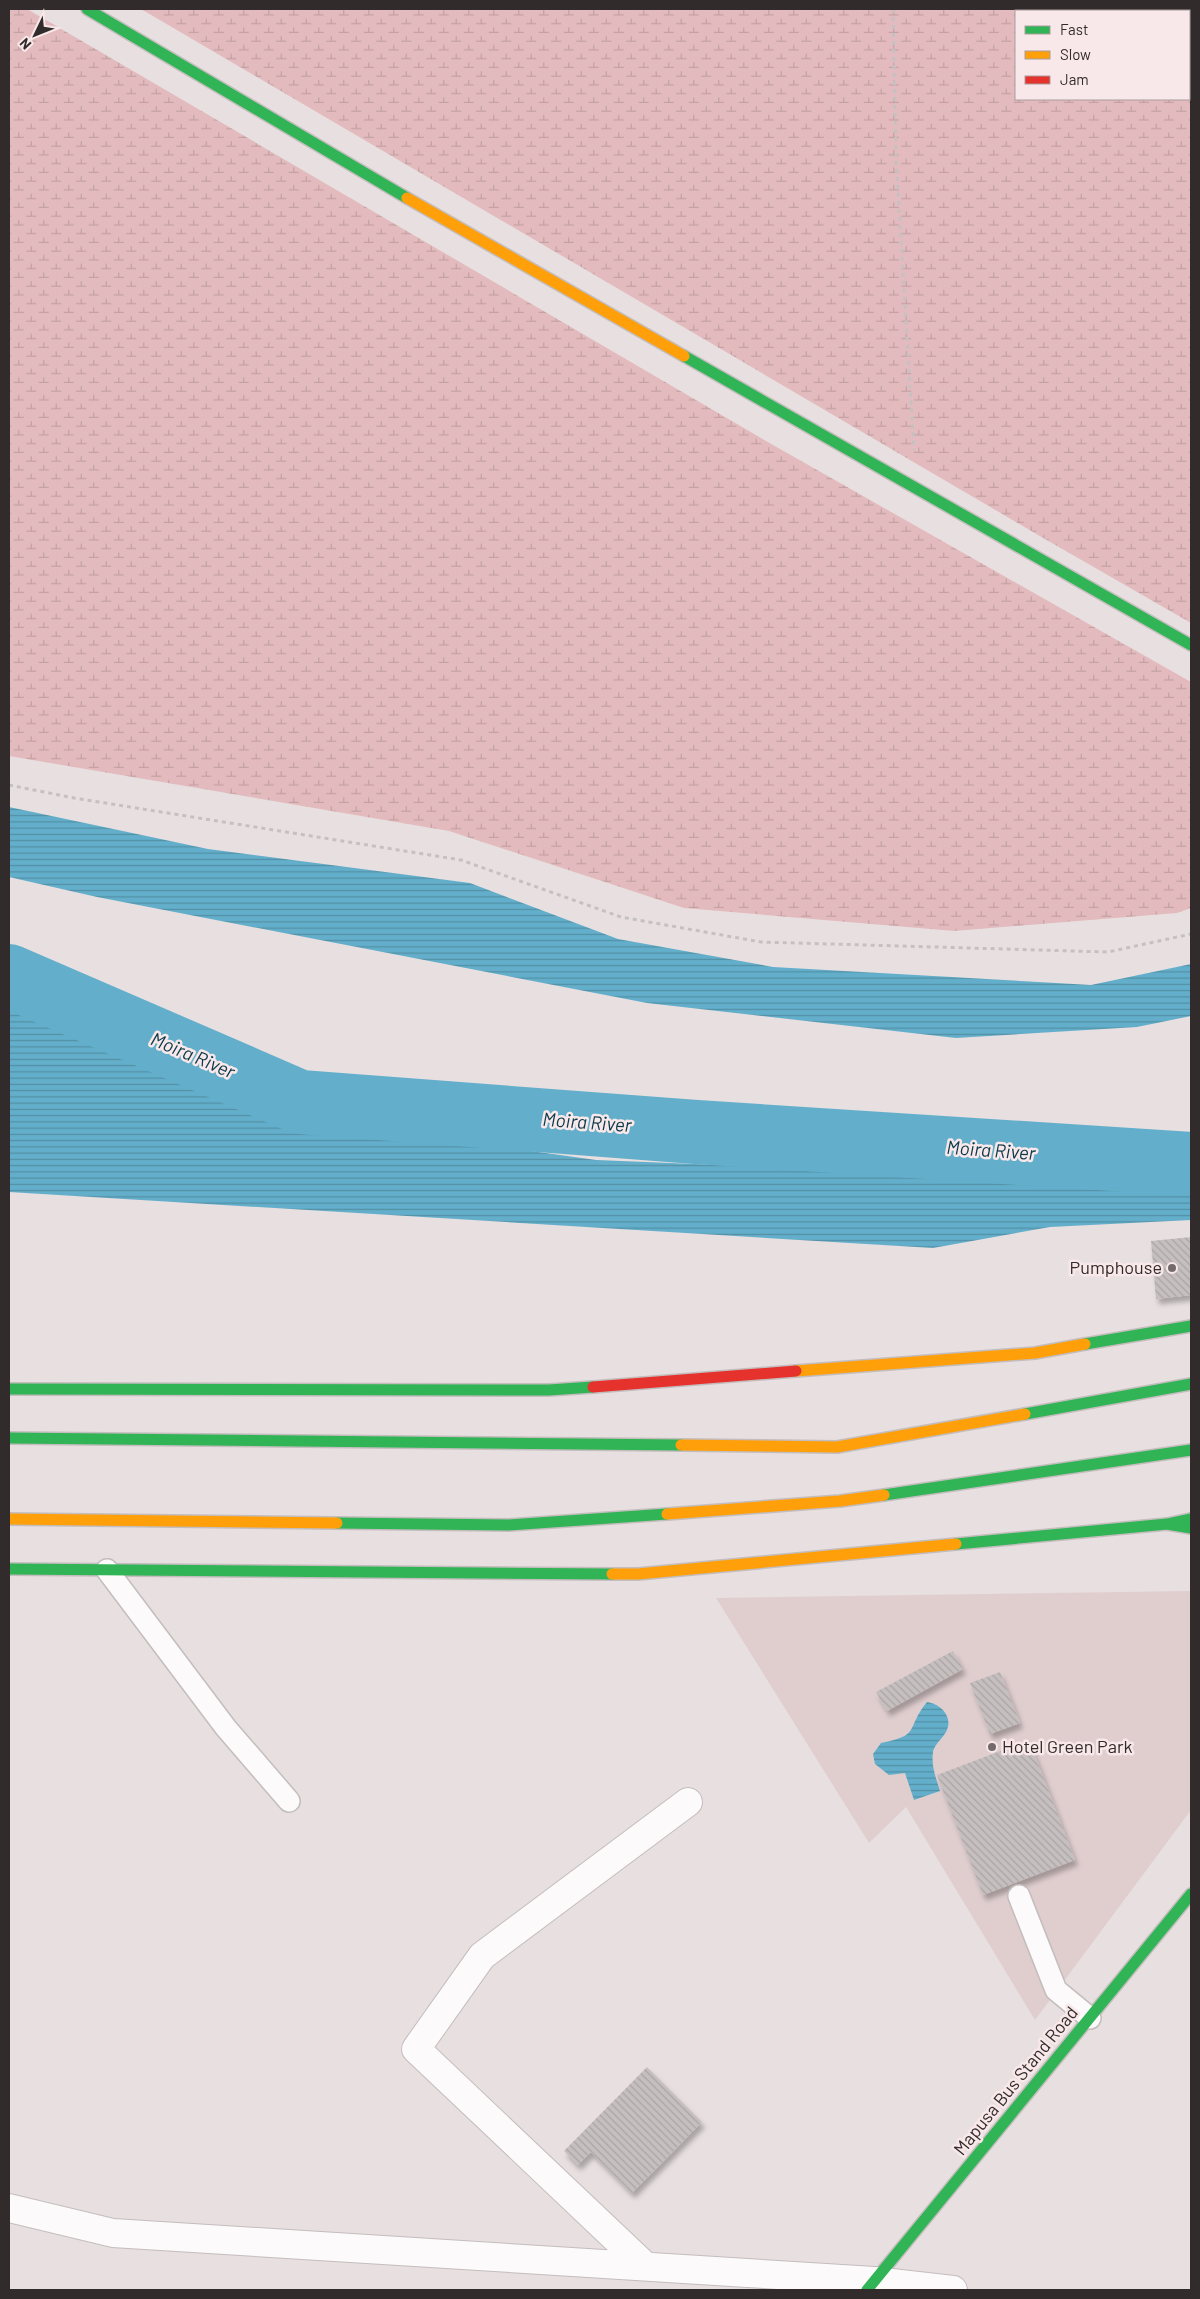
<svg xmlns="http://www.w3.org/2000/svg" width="1200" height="2299" font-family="Barlow,sans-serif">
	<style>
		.built { fill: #e0cecf }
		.wetland { fill: url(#wetland-marsh); fill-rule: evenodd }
		.water { fill: url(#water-rules) }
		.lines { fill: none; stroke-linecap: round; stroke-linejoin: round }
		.river { stroke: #63afcb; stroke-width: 64 }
		.building { fill: url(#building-back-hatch); filter: url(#shadow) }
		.lane-casing { stroke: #c4bdbe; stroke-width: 24 }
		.street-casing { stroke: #c4bdbe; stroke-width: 30 }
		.fast-casing { stroke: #c4bdbe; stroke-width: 14 }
		.slow-casing { stroke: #c4bdbe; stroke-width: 14 }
		.jam-casing { stroke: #c4bdbe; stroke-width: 14 }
		.path { stroke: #c6c1c1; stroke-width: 3; stroke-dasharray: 4 4; stroke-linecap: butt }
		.lane { stroke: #fcfafa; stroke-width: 21 }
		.street { stroke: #fcfafa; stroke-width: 28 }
		.fast { stroke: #30b455; stroke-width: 11 }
		.slow { stroke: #ff9f0a; stroke-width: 11 }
		.jam { stroke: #e5322d; stroke-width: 11 }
		.poi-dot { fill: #726a6b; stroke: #f9e8e9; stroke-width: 2 }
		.labels { text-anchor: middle; stroke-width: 5; stroke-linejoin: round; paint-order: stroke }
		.poi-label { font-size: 18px; fill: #322b2c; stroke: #f9e8e9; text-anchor: end }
		.street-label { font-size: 18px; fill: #322b2c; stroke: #f9e8e9 }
		.water-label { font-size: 19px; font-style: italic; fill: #09394a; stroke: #f9e8e9 }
	</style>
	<defs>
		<pattern id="wetland-marsh" width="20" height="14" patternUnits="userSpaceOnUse" patternTransform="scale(1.25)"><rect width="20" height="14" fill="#e3bbbe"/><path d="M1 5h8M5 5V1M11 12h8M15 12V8" fill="none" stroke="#c3a1a3"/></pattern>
		<pattern id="water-rules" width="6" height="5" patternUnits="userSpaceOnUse" patternTransform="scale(1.25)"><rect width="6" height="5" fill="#63afcb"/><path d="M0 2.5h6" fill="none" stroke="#528fa5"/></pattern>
		<pattern id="building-back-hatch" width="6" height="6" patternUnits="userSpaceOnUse" patternTransform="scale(1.25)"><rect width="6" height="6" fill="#c6bfc0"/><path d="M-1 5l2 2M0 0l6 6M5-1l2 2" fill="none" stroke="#aba4a5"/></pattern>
		<filter id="shadow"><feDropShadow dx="3" dy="5.5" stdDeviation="2.5" flood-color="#0004"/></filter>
	</defs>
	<rect width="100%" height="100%" fill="#e8dfe0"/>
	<path class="built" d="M 1191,1591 L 1191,1810 L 1035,2020 L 906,1807 L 869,1843 L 716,1598 Z"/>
	<path class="wetland" d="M 9,9 L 27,9 L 766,441 L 1191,682 L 1191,908 L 1177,913 L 954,931 L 684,908 L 449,831 L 9,756 Z
		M 141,9 L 1191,9 L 1191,623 L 1038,535 ZM 1016,11 L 1189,11 L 1189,99 L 1016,99 Z"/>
	<path class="water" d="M 9,807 L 208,849 L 470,883 L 618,939 L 773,967 L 1091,985 L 1191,964 L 1191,1016 L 1137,1027 L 956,1038 L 647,1003 L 97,897 L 9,877 Z
		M 9,968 L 135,1044 L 314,1121 L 596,1160 L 794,1168 L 1083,1136 L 1191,1137 L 1191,1220 L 1050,1227 L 933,1248 L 9,1192 Z
		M 927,1702 C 941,1704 954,1717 946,1732 C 942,1739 934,1745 933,1752 C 931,1766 936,1778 940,1791 L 914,1800 L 905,1773 L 889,1775 L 875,1764 L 873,1754 L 881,1743 C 922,1735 905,1729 927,1702 Z"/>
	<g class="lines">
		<path class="river" d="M 9,976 L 300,1102 L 696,1132 L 1191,1164"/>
	</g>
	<path class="building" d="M 1191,1237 L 1191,1295 L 1156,1299 L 1151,1241 Z
		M 953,1651 L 963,1669 L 887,1711 L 876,1692 Z
		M 1000,1672 L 1020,1723 L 990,1734 L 970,1683 Z
		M 1029,1740 L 1075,1860 L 983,1895 L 937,1775 Z
		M 647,2067 L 702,2122 L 632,2193 L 591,2152 L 578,2165 L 564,2151 Z"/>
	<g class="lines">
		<defs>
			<path id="lane" d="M 107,1570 L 226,1728 L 289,1801
				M 1019,1896 L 1056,1990 L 1090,2018"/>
			<path id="street" d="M 9,2208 L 113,2233 L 874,2281 L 953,2290
				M 645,2266 L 416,2049 L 482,1956 L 688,1802"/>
			<path id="fast" d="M 87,9 L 407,198
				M 684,356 L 1191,645
				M 1085,1344 L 1191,1326
				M 9,1389 L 549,1390 L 593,1387
				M 1025,1414 L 1191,1384
				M 9,1438 L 681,1445
				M 884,1495 L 1191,1450
				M 337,1523 L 509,1525 L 667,1514
				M 1167,1524 L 1191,1528
				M 956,1544 L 1167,1524 L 1190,1519
				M 9,1569 L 612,1574
				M 867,2290 L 1191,1894"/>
			<path id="slow" d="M 407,198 L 684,356
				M 796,1371 L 1035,1353 L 1085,1344
				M 681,1445 L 837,1447 L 1025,1414
				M 667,1514 L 840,1501 L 884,1495
				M 9,1519 L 337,1523
				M 612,1574 L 638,1574 L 956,1544"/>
			<path id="jam" d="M 593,1387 L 796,1371"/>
		</defs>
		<use href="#lane" class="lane-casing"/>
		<use href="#street" class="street-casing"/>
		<use href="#fast" class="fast-casing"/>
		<use href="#slow" class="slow-casing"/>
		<use href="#jam" class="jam-casing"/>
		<path class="path" d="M 893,9 L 896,159 L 914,450
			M 9,785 L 74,798 L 461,860 L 621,917 L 761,942 L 1108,952 L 1191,934"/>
		<use href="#lane" class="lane"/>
		<use href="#street" class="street"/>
		<use href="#fast" class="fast"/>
		<use href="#slow" class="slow"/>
		<use href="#jam" class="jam"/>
	</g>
	<g class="poi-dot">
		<circle cx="1172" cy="1268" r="5"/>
		<circle cx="992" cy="1747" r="5"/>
	</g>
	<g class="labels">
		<g class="poi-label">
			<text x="1162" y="1274">Pumphouse</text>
			<text x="1002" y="1753" text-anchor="start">Hotel Green Park</text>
		</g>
		<g class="street-label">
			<text transform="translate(1016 2081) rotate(-51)" y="6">Mapusa Bus Stand Road</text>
		</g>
		<g class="water-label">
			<text transform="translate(193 1055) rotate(23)" y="7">Moira River</text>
			<text transform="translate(587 1122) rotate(4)" y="7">Moira River</text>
			<text transform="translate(991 1150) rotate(4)" y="7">Moira River</text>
		</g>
	</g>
	<rect width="1200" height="2299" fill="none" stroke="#322b2c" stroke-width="20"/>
	<rect x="1015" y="10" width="175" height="90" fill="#f9e8e9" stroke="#a99c9d"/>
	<rect x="1025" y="26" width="25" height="8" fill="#30b455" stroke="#a99c9d"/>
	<text x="1060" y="35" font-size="15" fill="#322b2c">Fast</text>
	<rect x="1025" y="51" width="25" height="8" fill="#ff9f0a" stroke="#a99c9d"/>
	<text x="1060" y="60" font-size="15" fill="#322b2c">Slow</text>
	<rect x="1025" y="76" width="25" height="8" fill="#e5322d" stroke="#a99c9d"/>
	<text x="1060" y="85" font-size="15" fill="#322b2c">Jam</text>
	<g transform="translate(35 35) rotate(227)" stroke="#f9e8e9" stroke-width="4" paint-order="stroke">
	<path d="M0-4L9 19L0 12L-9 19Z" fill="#322b2c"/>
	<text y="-8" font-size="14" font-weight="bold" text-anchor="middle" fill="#322b2c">N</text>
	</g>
</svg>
